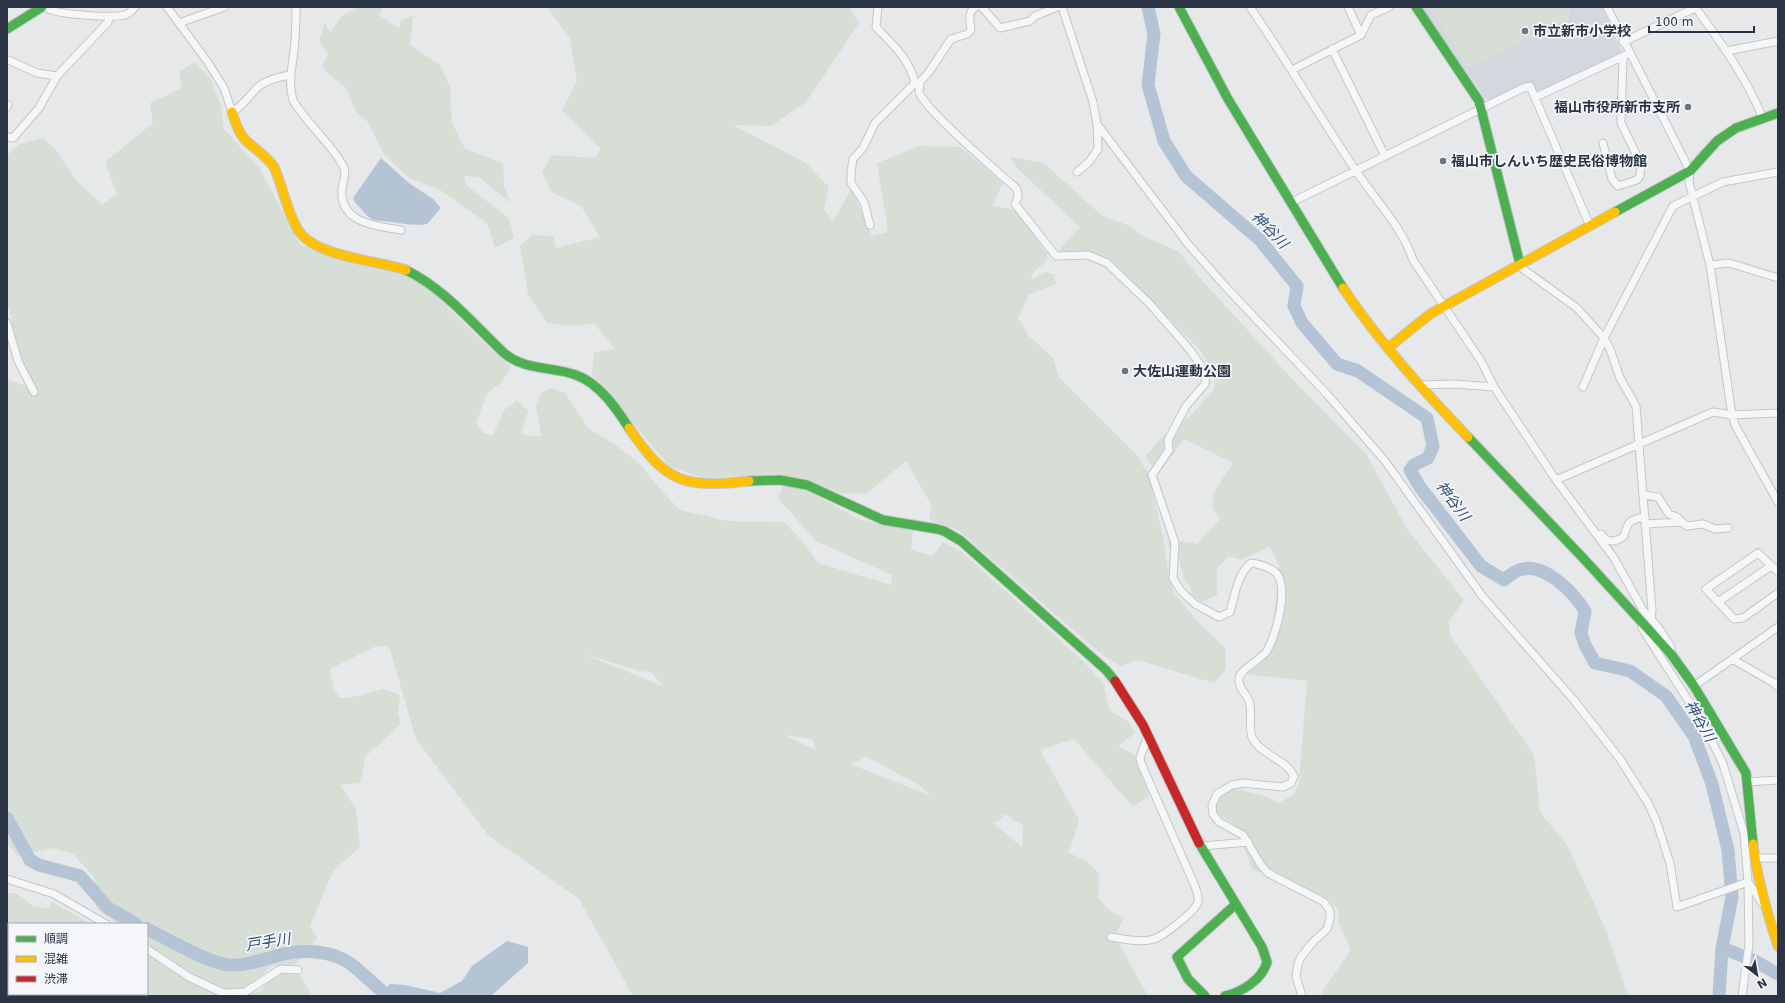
<svg xmlns="http://www.w3.org/2000/svg" width="1785" height="1003" font-family="'DejaVu Sans','Noto Sans JP',sans-serif">
	<style>
		.built { fill: #d4d7dd }
		.green { fill: #d6ded6; fill-rule: evenodd }
		.water { fill: #b4c4d5 }
		.lines { fill: none; stroke-linecap: round; stroke-linejoin: round }
		.river { stroke: #b4c4d5; stroke-width: 13 }
		.street-casing { stroke: #c4c6c8; stroke-width: 9 }
		.fast-casing { stroke: #c4c6c8; stroke-width: 11 }
		.slow-casing { stroke: #c4c6c8; stroke-width: 11 }
		.jam-casing { stroke: #c4c6c8; stroke-width: 11 }
		.street { stroke: #f5f6f7; stroke-width: 7 }
		.fast { stroke: #4caf50; stroke-width: 9 }
		.slow { stroke: #ffc107; stroke-width: 9 }
		.jam { stroke: #c62828; stroke-width: 9 }
		.poi-dot { fill: #6c737f; stroke: #f4f6f9; stroke-width: 1.5 }
		.labels { text-anchor: middle; stroke-width: 3.5; stroke-linejoin: round; paint-order: stroke }
		.poi-label { font-size: 14px; font-weight: bold; fill: #2b3445; stroke: #f4f6f9; text-anchor: start }
		.water-label { font-size: 15px; font-style: italic; fill: #34527a; stroke: #f4f6f9 }
	</style>
	<rect width="100%" height="100%" fill="#e6e8ea"/>
	<path class="built" d="M 1421,7 L 1602,7 L 1623,54 L 1537,94 L 1529,82 L 1489,100 L 1484,98 Z"/>
	<path class="green" d="M 357,7 L 383,7 L 379,15 L 399,29 L 401,20 L 413,16 L 410,45 L 441,66 L 450,88 L 452,123 L 465,149 L 503,163 L 504,187 L 511,203 L 479,177 L 464,176 L 467,186 L 509,218 L 514,238 L 495,248 L 487,223 L 440,190 L 409,178 L 384,155 L 368,122 L 356,112 L 346,88 L 332,77 L 322,66 L 328,54 L 319,41 L 325,23 L 330,33 L 341,17 Z
		M 547,7 L 849,7 L 859,23 L 806,102 L 771,126 L 733,125 L 806,163 L 829,187 L 824,209 L 833,221 L 852,188 L 872,236 L 888,232 L 877,163 L 919,146 L 960,147 L 1003,183 L 992,206 L 1016,210 L 1047,254 L 1047,260 L 1033,273 L 1031,280 L 1046,272 L 1053,274 L 1056,284 L 1029,294 L 1018,318 L 1029,336 L 1053,358 L 1059,377 L 1136,454 L 1149,475 L 1164,542 L 1168,571 L 1174,593 L 1196,620 L 1225,648 L 1226,669 L 1214,683 L 1138,660 L 1120,666 L 1102,655 L 958,530 L 929,520 L 932,506 L 906,461 L 866,494 L 841,493 L 799,478 L 776,474 L 704,478 L 670,467 L 592,375 L 594,352 L 615,349 L 594,323 L 572,326 L 547,323 L 528,294 L 520,246 L 531,235 L 553,236 L 556,248 L 600,237 L 581,206 L 551,192 L 542,171 L 553,155 L 595,158 L 601,149 L 562,110 L 577,81 L 570,38 Z
		M 1428,7 L 1570,7 L 1570,19 L 1467,68 Z
		M 194,62 L 211,79 L 221,107 L 224,129 L 259,167 L 300,245 L 414,278 L 427,287 L 479,338 L 511,367 L 501,383 L 487,393 L 476,423 L 483,433 L 493,435 L 504,410 L 517,400 L 528,411 L 521,434 L 542,437 L 536,407 L 541,393 L 550,388 L 565,393 L 589,429 L 614,444 L 641,465 L 659,488 L 680,510 L 728,521 L 784,522 L 803,542 L 818,563 L 891,585 L 892,575 L 816,541 L 778,498 L 783,486 L 802,488 L 861,520 L 913,531 L 911,550 L 933,556 L 943,542 L 962,552 L 1084,662 L 1103,683 L 1110,711 L 1129,722 L 1135,733 L 1118,746 L 1135,755 L 1149,796 L 1133,807 L 1074,739 L 1040,750 L 1079,820 L 1069,853 L 1087,861 L 1100,875 L 1098,898 L 1109,910 L 1124,918 L 1117,932 L 1112,931 L 1148,996 L 633,996 L 579,899 L 488,835 L 416,739 L 389,646 L 374,647 L 330,669 L 333,686 L 339,698 L 353,697 L 383,689 L 400,695 L 398,713 L 401,724 L 365,757 L 360,783 L 340,785 L 356,809 L 360,847 L 333,871 L 310,926 L 317,938 L 296,964 L 271,966 L 254,984 L 234,991 L 216,987 L 195,977 L 147,944 L 147,924 L 118,924 L 96,909 L 94,877 L 73,854 L 53,848 L 17,856 L 7,842 L 7,379 L 31,388 L 17,352 L 10,312 L 7,305 L 7,155 L 20,144 L 43,138 L 55,149 L 76,180 L 102,205 L 117,194 L 105,162 L 153,123 L 150,103 L 182,88 L 179,72 ZM 581,653 L 639,671 L 651,672 L 663,686 ZM 788,735 L 812,739 L 817,750 L 787,737 ZM 867,757 L 919,785 L 931,796 L 850,764 ZM 1005,814 L 1023,826 L 1022,847 L 992,822 L 998,821 Z
		M 1010,157 L 1044,163 L 1101,215 L 1130,226 L 1143,236 L 1178,251 L 1198,276 L 1295,382 L 1366,454 L 1407,529 L 1464,600 L 1449,621 L 1450,635 L 1534,755 L 1540,812 L 1567,845 L 1605,928 L 1628,996 L 1323,996 L 1323,990 L 1351,950 L 1339,924 L 1338,909 L 1325,897 L 1252,869 C 1248,855 1240,842 1238,827 L 1217,813 L 1210,801 L 1215,793 L 1228,789 L 1236,789 L 1268,797 L 1278,803 L 1294,795 L 1299,783 L 1307,681 L 1235,673 L 1261,654 L 1272,635 L 1279,567 L 1270,546 L 1241,560 L 1229,556 L 1217,568 L 1217,595 L 1202,602 L 1192,595 L 1190,586 L 1184,579 L 1180,562 L 1169,547 L 1168,542 L 1182,541 L 1197,544 L 1220,519 L 1212,508 L 1214,492 L 1233,463 L 1184,439 L 1158,475 L 1146,456 L 1162,437 L 1190,416 L 1213,391 L 1216,377 L 1200,350 L 1111,260 L 1092,252 L 1070,253 L 1059,250 L 1080,227 L 1017,168 Z
		M 7,893 L 16,893 L 33,906 L 49,909 L 51,901 L 91,924 L 9,924 L 9,994 L 147,994 L 147,955 L 214,993 L 224,996 L 7,996 Z
		M 281,973 L 300,975 L 312,996 L 244,996 L 260,991 L 271,978 Z"/>
	<path class="water" d="M 381,158 L 409,183 L 433,199 L 441,208 L 427,224 C 415,226 405,224 392,222 C 377,220 372,223 362,210 C 358,205 355,204 353,198 Z
		M 507,941 L 528,947 L 528,963 L 491,996 L 379,996 L 390,984 L 405,985 L 440,993 L 462,981 L 472,966 Z"/>
	<g class="lines">
		<path class="river" d="M 1148,7 L 1154,34 L 1148,85 L 1164,141 L 1186,176 L 1260,240 L 1297,286 L 1294,306 L 1302,323 L 1337,364 L 1358,371 L 1427,418 L 1433,446 L 1428,458 L 1414,465 L 1410,470 L 1420,487 L 1481,566 L 1504,580 C 1508,577 1512,573 1517,571 C 1542,559 1573,592 1585,611 L 1581,633 L 1585,645 L 1595,663 L 1630,671 L 1666,696 L 1694,736 L 1712,784 L 1728,850 L 1732,897 L 1722,948 L 1719,996
			M 7,818 L 30,860 L 39,865 L 80,876 L 108,908 L 136,924
			M 147,929 C 168,939 209,964 230,965 C 248,966 267,958 284,954 C 305,949 333,951 351,964 C 364,974 375,986 388,996
			M 1722,948 L 1753,960 L 1778,974"/>
		<defs>
			<path id="street" d="M 45,7 C 54,15 113,18 125,15 C 130,13 132,11 135,7
				M 167,7 L 207,61 L 224,88 L 232,112 C 243,106 248,97 257,88 C 265,80 279,77 290,75
				M 296,7 C 296,18 296,29 295,40 C 294,61 287,80 293,100 C 295,105 299,109 302,113 C 313,129 337,151 344,168 C 347,176 342,182 342,189 C 339,223 376,226 401,230
				M 878,7 L 876,27 C 893,45 909,58 915,83 L 920,82 L 929,72 L 951,39 L 967,34 L 971,30 C 970,21 967,12 976,7
				M 982,7 L 1000,28 L 1030,21 L 1035,16 L 1057,7
				M 1062,7 L 1093,102 L 1097,124 L 1098,149 L 1089,162 L 1077,172
				M 1250,7 C 1287,61 1320,117 1356,171 C 1375,199 1402,227 1413,260 L 1481,361 L 1494,387 L 1556,480 L 1614,558 L 1643,610 L 1658,627 L 1671,647 L 1671,654
				M 1348,7 L 1361,35
				M 1607,7 L 1690,171 L 1689,182 L 1710,265 L 1732,415 L 1736,427 L 1778,502
				M 1696,8 C 1721,43 1747,78 1763,119
				M 179,23 L 224,7
				M 1623,42 L 1697,7
				M 1332,49 L 1385,156
				M 1727,51 L 1778,41
				M 8,60 L 37,73 L 57,76 L 108,22 L 109,17
				M 1292,70 L 1361,35 L 1371,15 L 1389,7
				M 920,82 C 920,85 919,89 919,92 C 924,109 999,173 1017,189 L 1018,197 L 1015,204 L 1056,256 L 1088,255 L 1107,263 L 1150,304 L 1190,350 L 1206,373 L 1205,384 L 1186,406 L 1168,440 L 1169,450 L 1152,475 L 1175,543 L 1173,578 L 1181,591 L 1195,604 L 1219,617 L 1230,612 C 1235,595 1237,575 1251,563 C 1258,564 1268,567 1274,571 C 1291,584 1276,637 1266,652 C 1260,660 1239,670 1239,679 C 1238,688 1246,693 1249,701 C 1253,712 1248,726 1252,737 C 1260,755 1285,758 1294,776 L 1291,783 L 1283,787 L 1243,783 L 1232,785 L 1217,794 L 1212,805 L 1213,814 L 1219,822 L 1243,835 L 1261,865 L 1268,873 L 1324,902 L 1330,911 L 1330,919 L 1327,929 L 1313,942 L 1301,957 L 1298,964 L 1296,976 L 1302,996
				M 1536,97 L 1626,55
				M 7,107 L 8,105
				M 1097,124 L 1188,244 L 1224,285 L 1326,393 L 1385,461 L 1483,597 L 1573,699 L 1620,759 L 1648,803 L 1656,820 L 1670,863 L 1677,907 L 1748,882
				M 7,137 L 13,138 L 39,108 L 57,76
				M 1603,143 L 1612,179 L 1618,186 L 1637,180 L 1640,176 L 1641,164 L 1621,123 L 1623,57
				M 1290,203 L 1523,88 L 1530,86 L 1590,226
				M 870,225 L 864,202 L 851,183 L 851,172 L 853,159 L 863,148 L 875,123 L 915,83
				M 1520,264 L 1523,269 L 1577,308 L 1604,338 L 1610,349 L 1620,378 L 1636,406 L 1652,610 L 1651,619
				M 1710,265 L 1729,263 L 1778,278
				M 7,323 L 18,361 L 34,392
				M 1420,385 L 1454,384 L 1494,387
				M 1583,387 L 1604,338 L 1673,206 L 1723,182 L 1778,172
				M 1556,480 L 1713,412 L 1732,415 L 1778,413
				M 1644,495 L 1658,497 L 1669,514 L 1677,517 L 1682,522
				M 1645,524 L 1682,522 L 1687,526 L 1703,524 L 1715,529 L 1728,528
				M 1601,534 C 1607,543 1615,543 1624,536 C 1628,521 1629,520 1645,517
				M 1778,572 L 1758,553 L 1706,589 L 1734,619 L 1743,618 L 1778,593
				M 1718,602 L 1771,566
				M 1642,628 L 1704,725 L 1723,764 L 1744,833 L 1748,882 L 1749,944 L 1742,996
				M 1732,659 L 1774,683 L 1778,687
				M 1694,686 L 1778,627
				M 1748,782 L 1778,780
				M 1202,846 L 1248,842
				M 1755,858 L 1778,858
				M 7,879 L 54,894 L 106,924
				M 1748,882 L 1763,904
				M 1111,937 C 1124,939 1141,943 1154,939 C 1163,936 1195,912 1198,902 C 1199,896 1196,889 1194,884 L 1141,763 L 1140,758 L 1148,735
				M 147,949 L 189,977 L 223,993 L 245,992 L 281,969 L 298,970"/>
			<path id="fast" d="M 1179,7 L 1228,99 L 1343,288
				M 1416,7 L 1479,101 L 1520,264
				M 7,29 L 42,7
				M 1615,212 L 1690,171 L 1717,141 L 1736,128 L 1778,113
				M 406,270 C 445,289 473,324 504,353 C 525,371 551,366 576,375 C 600,384 616,408 629,428
				M 1468,437 L 1583,558 L 1671,654 L 1694,686 L 1746,773 L 1753,844
				M 749,481 L 780,480 L 807,485 L 883,520 L 937,529 L 944,531 L 961,541 L 1106,670 L 1115,681
				M 1199,843 L 1236,904
				M 1205,996 L 1188,979 L 1177,957 L 1236,904 L 1262,947 L 1267,962 C 1262,980 1242,992 1225,996"/>
			<path id="slow" d="M 232,112 C 236,125 240,137 251,145 C 259,152 268,158 274,167 C 283,187 286,209 297,228 C 312,257 377,260 406,270
				M 1343,288 C 1379,342 1423,390 1468,437
				M 1388,348 L 1430,314 L 1615,212
				M 629,428 C 667,484 684,488 749,481
				M 1753,844 C 1757,879 1767,913 1778,946"/>
			<path id="jam" d="M 1115,681 L 1143,725 L 1199,843"/>
		</defs>
		<use href="#street" class="street-casing"/>
		<use href="#fast" class="fast-casing"/>
		<use href="#slow" class="slow-casing"/>
		<use href="#jam" class="jam-casing"/>
		<use href="#street" class="street"/>
		<use href="#fast" class="fast"/>
		<use href="#slow" class="slow"/>
		<use href="#jam" class="jam"/>
	</g>
	<g class="poi-dot">
		<circle cx="1525" cy="31" r="4"/>
		<circle cx="1688" cy="107" r="4"/>
		<circle cx="1443" cy="161" r="4"/>
		<circle cx="1125" cy="371" r="4"/>
	</g>
	<g class="labels">
		<g class="poi-label">
			<text x="1533" y="36">市立新市小学校</text>
			<text x="1680" y="112" text-anchor="end">福山市役所新市支所</text>
			<text x="1451" y="166">福山市しんいち歴史民俗博物館</text>
			<text x="1133" y="376">大佐山運動公園</text>
		</g>
		<g class="water-label">
			<text transform="translate(1270 230) rotate(46)" y="5">神谷川</text>
			<text transform="translate(1453 501) rotate(53)" y="5">神谷川</text>
			<text transform="translate(1700 721) rotate(60)" y="5">神谷川</text>
			<text transform="translate(268 942) rotate(-9)" y="5">戸手川</text>
		</g>
	</g>
	<rect width="1785" height="1003" fill="none" stroke="#2b3445" stroke-width="16"/>
	<rect x="8" y="923" width="140" height="72" fill="#f4f6f9" stroke="#a4a8b1"/>
	<rect x="16" y="936" width="20" height="6" fill="#4caf50" stroke="#a4a8b1"/>
	<text x="44" y="943" font-size="12" fill="#2b3445">順調</text>
	<rect x="16" y="956" width="20" height="6" fill="#ffc107" stroke="#a4a8b1"/>
	<text x="44" y="963" font-size="12" fill="#2b3445">混雑</text>
	<rect x="16" y="976" width="20" height="6" fill="#c62828" stroke="#a4a8b1"/>
	<text x="44" y="983" font-size="12" fill="#2b3445">渋滞</text>
	<g transform="translate(1757 975) rotate(149)" stroke="#f4f6f9" stroke-width="3" paint-order="stroke">
	<path d="M0-3L7 15L0 10L-7 15Z" fill="#2b3445"/>
	<text y="-6" font-size="11" font-weight="bold" text-anchor="middle" fill="#2b3445">N</text>
	</g>
	<path d="M1649 26v6h105v-6" fill="none" stroke="#2b3445" stroke-width="2"/>
	<text x="1655" y="26" font-size="12" fill="#2b3445" stroke="#f4f6f9" stroke-width="3" paint-order="stroke">100 m</text>
</svg>
